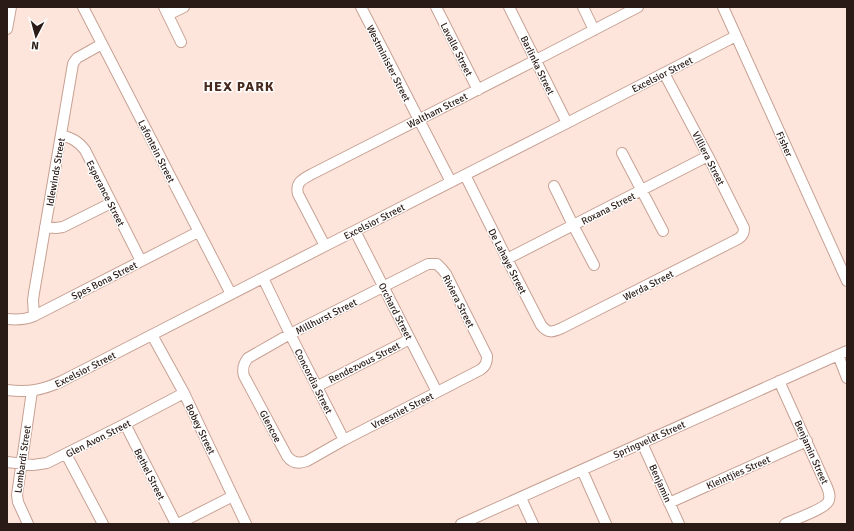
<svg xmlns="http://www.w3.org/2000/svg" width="854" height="531" font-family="Signika,sans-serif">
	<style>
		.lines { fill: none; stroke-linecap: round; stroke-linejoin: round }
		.minor-casing { stroke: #c7a193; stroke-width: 12 }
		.minor { stroke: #fff; stroke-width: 10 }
		.labels { text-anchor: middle; stroke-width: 3; stroke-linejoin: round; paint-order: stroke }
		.street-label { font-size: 10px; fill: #2a1b16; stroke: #fff }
		.district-label { font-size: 14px; font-weight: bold; letter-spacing: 1px; fill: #47291e; stroke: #fff }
	</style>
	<rect width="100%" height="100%" fill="#fee5dc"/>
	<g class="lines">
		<defs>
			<path id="minor" d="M 83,7 L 231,294
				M 164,7 L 181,42
				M 361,7 L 451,182
				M 436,7 L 478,90
				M 509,7 L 567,123
				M 583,7 L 594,30
				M 723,7 L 847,281
				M 168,15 L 184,7
				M 7,29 L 11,7
				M 61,135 C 72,138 78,141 85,150 L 141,261
				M 622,153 L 663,231
				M 465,175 L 507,259 L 541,325 C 548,334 553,332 562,328 L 734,241 C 740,238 744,236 744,228 L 708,156 L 664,73
				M 554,186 L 573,225 L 594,265
				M 45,227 L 56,228 L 63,227 L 111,203
				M 355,231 L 437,392
				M 325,246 L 298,194 C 295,182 303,179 312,174 L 536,60 L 638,7
				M 507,259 L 708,156
				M 428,264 L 437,264 L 442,269 L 446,274 L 487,356 C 487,362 486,366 480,370 L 344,440 L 307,461 C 299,464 292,463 287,456 L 244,376 C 242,369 243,364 248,358 L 290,334 Z
				M 263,278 L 290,334 L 344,440
				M 34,316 L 33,300 L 34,293 L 73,64 L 74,62 L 77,58 L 102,44
				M 7,319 C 17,320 25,320 34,316 L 198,232
				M 152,335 L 184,393 L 246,524
				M 838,355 L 847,378
				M 779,381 L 827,487 C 829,492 831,497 828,502 C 824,509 793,520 785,524
				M 318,386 L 410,339
				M 7,390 C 28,393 43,390 62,381 L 325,246 L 567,123 L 736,36
				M 125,424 L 176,524
				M 642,443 L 679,524
				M 66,454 L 103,524
				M 7,462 L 33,465 L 47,463 L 125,424 L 184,393
				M 582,470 L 606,524
				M 521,498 L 533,524
				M 669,503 L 807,441
				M 28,524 L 18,502 L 17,495 L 32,391
				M 178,524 L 233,496
				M 461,524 L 847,351"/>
		</defs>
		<use href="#minor" class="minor-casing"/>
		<use href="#minor" class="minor"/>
	</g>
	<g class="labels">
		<g class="street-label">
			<text transform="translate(457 49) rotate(63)" y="4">Lavalle Street</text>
			<text transform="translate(389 63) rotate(63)" y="4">Westminister Street</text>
			<text transform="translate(538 65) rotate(64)" y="4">Barlinka Street</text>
			<text transform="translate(662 74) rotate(-27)" y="4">Excelsior Street</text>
			<text transform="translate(437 110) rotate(-27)" y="4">Waltham Street</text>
			<text transform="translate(785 144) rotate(66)" y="4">Fisher</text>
			<text transform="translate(157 151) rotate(63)" y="4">Lafontein Street</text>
			<text transform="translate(709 158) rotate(63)" y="4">Villiera Street</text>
			<text transform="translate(55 172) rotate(-80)" y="4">Idlewinds Street</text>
			<text transform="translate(106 193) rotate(63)" y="4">Esperance Street</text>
			<text transform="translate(608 208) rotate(-27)" y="4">Roxana Street</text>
			<text transform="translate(374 221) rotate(-27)" y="4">Excelsior Street</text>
			<text transform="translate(508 261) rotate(63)" y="4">De Lahaye Street</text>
			<text transform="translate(104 280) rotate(-27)" y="4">Spes Bona Street</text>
			<text transform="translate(648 285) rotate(-27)" y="4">Werda Street</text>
			<text transform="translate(459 301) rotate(63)" y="4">Riviera Street</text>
			<text transform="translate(396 311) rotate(63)" y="4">Orchard Street</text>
			<text transform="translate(326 316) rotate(-27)" y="4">Millhurst Street</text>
			<text transform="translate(364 362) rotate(-27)" y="4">Rendezvous Street</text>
			<text transform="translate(85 369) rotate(-27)" y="4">Excelsior Street</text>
			<text transform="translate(314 381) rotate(63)" y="4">Concordia Street</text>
			<text transform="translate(402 410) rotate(-27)" y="4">Vreesniet Street</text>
			<text transform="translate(271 426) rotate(62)" y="4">Glencoe</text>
			<text transform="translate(201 429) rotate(64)" y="4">Bobey Street</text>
			<text transform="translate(98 438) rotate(-27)" y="4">Glen Avon Street</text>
			<text transform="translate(649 439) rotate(-24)" y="4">Springveldt Street</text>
			<text transform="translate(812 452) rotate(66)" y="4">Benjamin Street</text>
			<text transform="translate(22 459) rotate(-82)" y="4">Lombardi Street</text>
			<text transform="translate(738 472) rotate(-24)" y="4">Kleintjies Street</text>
			<text transform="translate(150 474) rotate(63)" y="4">Bethel Street</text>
			<text transform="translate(661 483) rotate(66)" y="4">Benjamin</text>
		</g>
		<g class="district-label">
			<text x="239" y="91">HEX PARK</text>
		</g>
	</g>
	<rect width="854" height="531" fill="none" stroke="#2a1b16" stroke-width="16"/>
	<g transform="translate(36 36) rotate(186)" stroke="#ffffff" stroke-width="3" paint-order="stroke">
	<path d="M0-3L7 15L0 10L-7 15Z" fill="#2a1b16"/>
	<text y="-6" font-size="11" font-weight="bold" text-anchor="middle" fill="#2a1b16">N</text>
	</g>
</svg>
